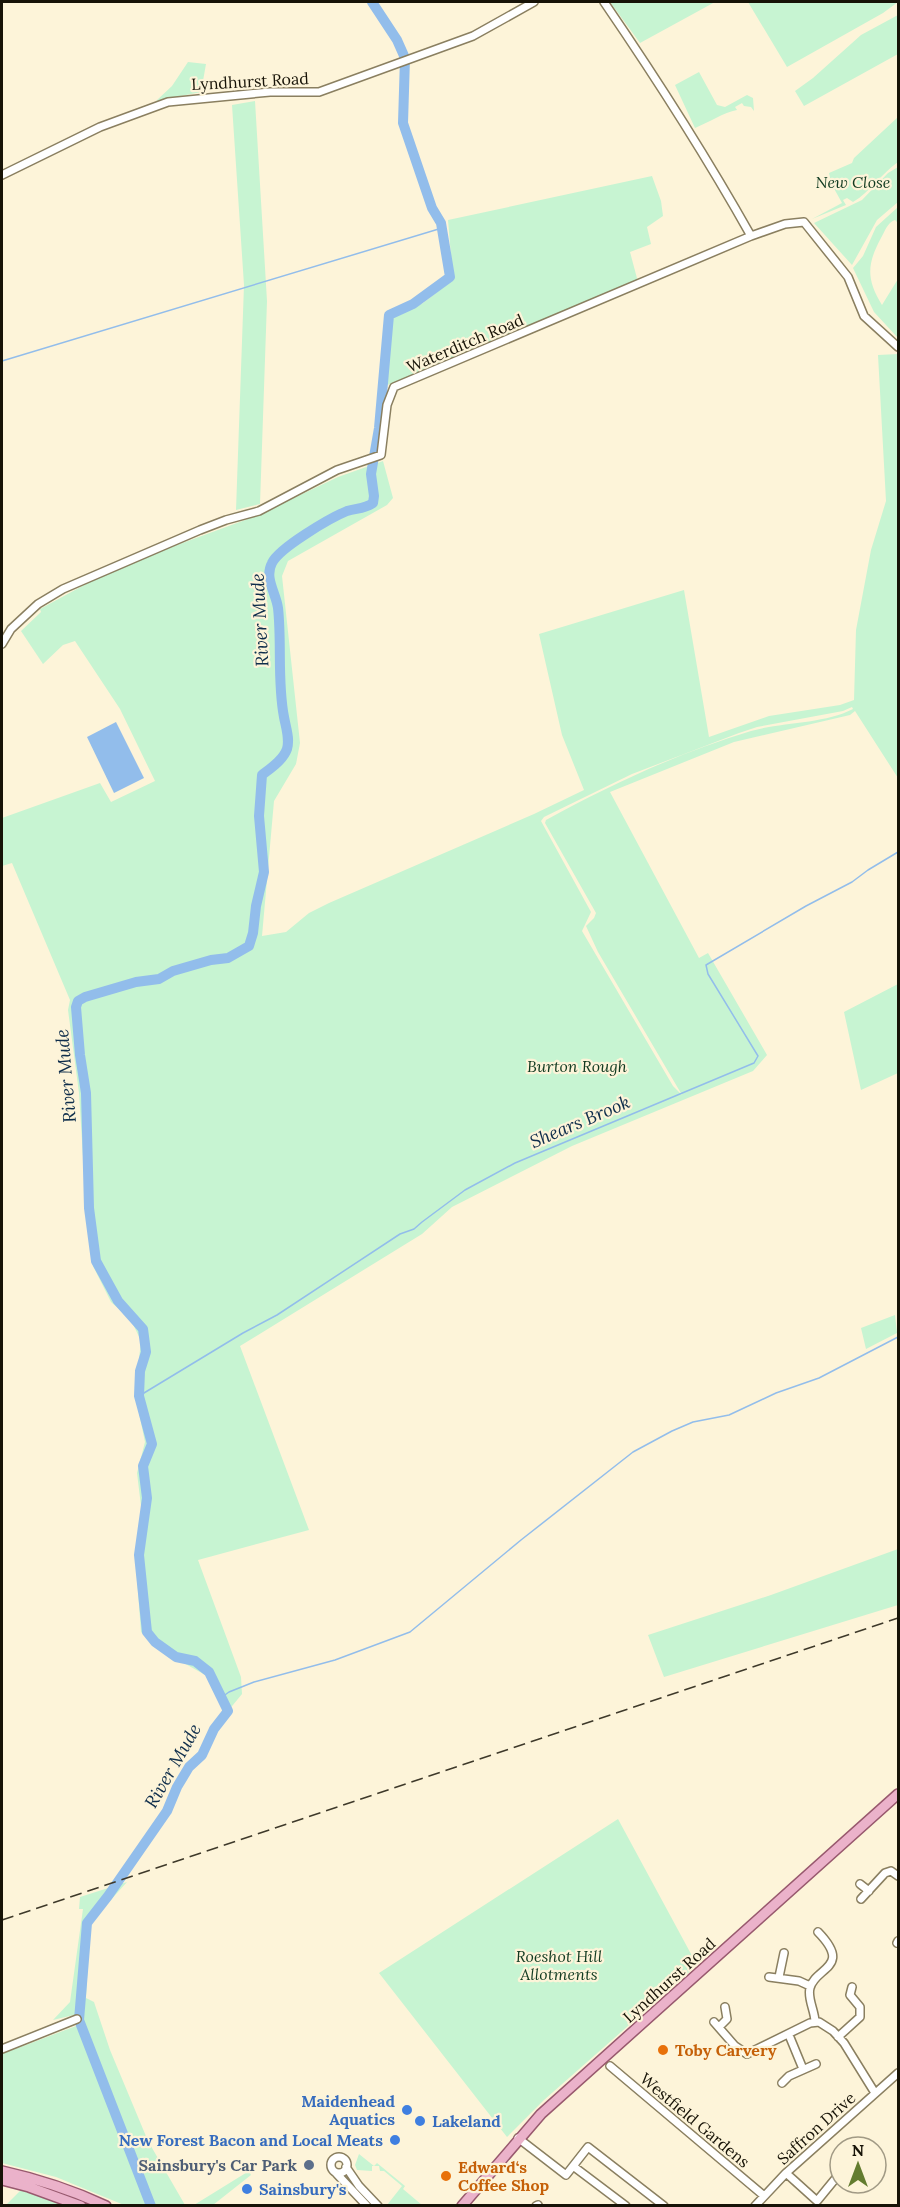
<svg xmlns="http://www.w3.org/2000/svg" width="900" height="2207" font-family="Lora,serif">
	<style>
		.green { fill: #c7f4d2; fill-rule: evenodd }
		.water { fill: #92bdeb }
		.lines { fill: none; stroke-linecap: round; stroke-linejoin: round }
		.stream { stroke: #92bdeb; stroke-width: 1.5 }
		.river { stroke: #92bdeb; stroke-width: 10 }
		.minor-casing { stroke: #8a7f60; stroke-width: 10 }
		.major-casing { stroke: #98596e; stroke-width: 12 }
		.minor { stroke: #fff; stroke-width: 7 }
		.major { stroke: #ebb2ca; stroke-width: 9 }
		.rail { stroke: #3e392a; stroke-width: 1.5; stroke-dasharray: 12 6; stroke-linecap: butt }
		.food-dot { fill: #e8710a; stroke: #fdf4d9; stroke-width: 2 }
		.shop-dot { fill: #3f7fe0; stroke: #fdf4d9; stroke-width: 2 }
		.service-dot { fill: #5c6f8a; stroke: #fdf4d9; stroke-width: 2 }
		.labels { text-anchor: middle; stroke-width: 4.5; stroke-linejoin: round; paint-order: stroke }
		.street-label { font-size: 16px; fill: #171307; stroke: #fdf4d9 }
		.park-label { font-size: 16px; font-style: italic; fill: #103a20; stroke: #fdf4d9 }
		.food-label { font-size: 16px; font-weight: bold; fill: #c56008; stroke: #fdf4d9; text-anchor: start }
		.shop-label { font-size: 16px; font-weight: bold; fill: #366cbe; stroke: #fdf4d9; text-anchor: end }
		.service-label { font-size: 16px; font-weight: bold; fill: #4e5e75; stroke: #fdf4d9; text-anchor: end }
		.water-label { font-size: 18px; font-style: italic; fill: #0e2d4b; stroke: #fdf4d9 }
	</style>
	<rect width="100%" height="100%" fill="#fdf4d9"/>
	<path class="green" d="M 610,2 L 715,2 L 640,43 Z
		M 748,2 L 898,2 L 883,13 L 787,67 Z
		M 898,15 L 898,54 L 804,106 L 795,91 L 813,78 L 861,35 Z
		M 188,62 L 206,64 L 201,92 L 156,101 L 172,86 Z
		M 699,72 L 717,105 L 725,107 L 747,95 L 753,98 L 754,111 L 751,107 L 744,106 L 742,103 L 735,107 L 737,110 C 724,112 708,123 695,128 L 675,85 Z
		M 255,101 L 267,301 L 260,504 L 236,510 L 244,285 L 232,105 Z
		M 898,117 L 898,162 C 881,174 870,192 853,202 L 847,198 L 843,200 L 846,205 L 812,219 L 842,203 L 831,183 L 829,173 L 852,163 L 854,158 Z
		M 898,167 L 898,202 L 877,220 L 852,265 L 814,223 L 862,200 L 888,173 Z
		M 652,176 L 661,201 L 663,216 L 647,227 L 651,244 L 630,252 L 638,282 L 412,377 L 387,385 L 393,317 L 423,303 L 453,280 L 448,220 Z
		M 898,207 L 898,223 L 895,220 C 887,223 885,231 881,238 C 867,264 866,279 882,305 L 898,279 L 898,338 L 874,312 L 853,268 L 863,256 L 876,227 Z
		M 898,354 L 898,778 L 855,711 L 850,715 L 734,742 L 610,792 L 699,958 L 708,953 L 767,1055 L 753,1071 L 572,1146 L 452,1207 L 422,1234 L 240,1346 L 309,1530 L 198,1560 L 241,1677 L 242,1694 L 228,1711 L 219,1701 L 207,1676 L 157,1648 L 141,1632 L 135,1552 L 142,1514 L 137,1473 L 145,1442 L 135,1394 L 141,1341 L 131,1320 L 111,1302 L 93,1266 L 87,1221 L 79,1093 L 68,1010 L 70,1000 L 12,863 L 2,866 L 2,818 L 100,783 L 111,802 L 155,781 L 120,709 L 75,641 L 63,645 L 43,664 L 21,631 L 41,612 L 40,609 L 99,577 L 177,545 L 256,516 L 338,477 L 383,461 L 393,498 L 387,505 L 288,561 L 282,576 L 300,743 L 296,764 L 274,801 L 262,936 L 286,932 L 309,913 L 329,903 L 534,814 L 584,790 L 562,735 L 539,634 L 684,590 L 709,737 L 769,716 L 840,705 L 854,700 L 856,630 L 871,550 L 886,501 L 878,355 ZM 852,707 L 853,709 C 824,724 783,722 751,731 C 680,752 610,785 546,820 L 545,823 L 596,913 L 594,918 L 586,926 L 598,952 L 682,1095 L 673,1086 L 582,931 L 591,912 L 541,821 L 544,817 L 632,774 L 739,733 L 757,727 L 843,711 Z
		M 898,984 L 898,1073 L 861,1090 L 844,1012 Z
		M 895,1315 L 897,1333 L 866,1349 L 861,1328 Z
		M 898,1549 L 898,1605 L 664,1677 L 648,1635 L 771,1595 Z
		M 618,1819 L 697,1965 L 544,2100 L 507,2137 L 379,1973 Z
		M 127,1882 L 90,1923 L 86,1998 L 94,2002 L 110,2050 L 148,2141 L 185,2205 L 124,2205 L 56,2177 L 2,2163 L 2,2054 L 76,2026 L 74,2015 L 53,2020 L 70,2002 L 83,1909 L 79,1909 L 80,1897 Z
		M 359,2154 L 374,2166 L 377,2163 L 405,2186 L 403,2189 L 422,2205 L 387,2205 L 402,2186 L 384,2171 L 380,2171 L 379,2166 L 372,2166 L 372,2171 L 357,2170 L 355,2165 Z
		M 249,2171 L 251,2175 L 213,2205 L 194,2205 Z
		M 21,2190 L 72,2206 L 5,2206 Z"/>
	<path class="water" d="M 116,722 L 144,778 L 114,793 L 87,737 Z"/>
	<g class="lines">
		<path class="stream" d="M 2,361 L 442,228
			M 139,1396 L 243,1333 L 277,1315 L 400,1234 L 414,1229 L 422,1222 L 465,1190 L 515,1163 L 754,1063 L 758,1056 L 708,974 L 706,965 L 806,906 L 852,882 L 868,870 L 898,852
			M 222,1697 L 229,1692 L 254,1682 L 335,1660 L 410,1632 L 521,1540 L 633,1452 L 672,1431 L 693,1422 L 729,1415 L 776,1393 L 819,1378 L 898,1337"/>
		<path class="river" d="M 151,2206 L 79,2020 L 87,1923 L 108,1896 L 167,1811 L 177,1787 L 189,1767 L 202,1755 L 214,1729 L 228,1711 L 209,1672 L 195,1661 L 176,1657 L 155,1642 L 147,1632 L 139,1555 L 147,1498 L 143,1466 L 152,1444 L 139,1396 L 140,1371 L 146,1352 L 143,1329 L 118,1301 L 96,1261 L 89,1208 L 86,1093 L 80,1055 L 76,1007 L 78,1001 L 85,997 L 136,982 L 159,979 L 173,971 L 211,960 L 228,958 L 249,946 L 253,933 L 256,906 L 264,872 L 259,816 L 262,775 C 271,768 283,760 287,749 C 290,739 286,728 284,717 C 277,681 282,644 278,608 C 276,593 264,578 272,563 C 279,548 330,518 347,511 C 356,508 365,509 373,503 L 374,496 L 371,474 L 379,428 L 389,315 L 413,304 L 450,277 L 441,223 L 432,208 L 403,123 L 405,58 L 397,40 L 372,2"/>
		<defs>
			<path id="minor" d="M 2,175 L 100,127 L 168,102 L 270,92 L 319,92 L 473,36 L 534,2
				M 751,236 L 785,224 L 804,222 L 848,277 L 864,316 L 898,347
				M 2,644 L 11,629 L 38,604 L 63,589 L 200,530 L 226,520 L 259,511 L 337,470 L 381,455 L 387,405 L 394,387 L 751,236 C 706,156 656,78 604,2
				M 860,1884 L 869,1891
				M 861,1899 L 885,1873 L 891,1871 L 898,1876
				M 897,1943 L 898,1941
				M 769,1977 L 799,1981 L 810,1986
				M 779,1977 L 784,1953
				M 714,2022 L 735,2046 L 747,2054 L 810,2023 L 819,2022 L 833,2031 L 844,2043 L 875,2093
				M 815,2022 C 815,2011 807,1998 810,1988 C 815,1967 853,1968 818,1932
				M 719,2027 L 727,2019 L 725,2007
				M 789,2035 L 803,2069
				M 838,2037 L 860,2017 L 860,2007 L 850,1995 L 852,1987
				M 2,2049 L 77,2019
				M 610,2066 L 763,2195
				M 782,2083 L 789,2076 L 816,2064
				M 518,2138 L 566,2175 L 588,2147 L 664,2206
				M331 2165a8 8 0 1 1 16 0a8 8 0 1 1-16 0Z
				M 573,2166 L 626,2206
				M 346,2167 L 359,2186 L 378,2206
				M 336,2173 L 367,2206
				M 786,2173 L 817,2201 L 840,2173
				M 536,2206 L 538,2205
				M 755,2206 L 786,2173 L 898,2073"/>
			<path id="major" d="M 2,2171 C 38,2179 72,2190 106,2206
				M 2,2180 L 29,2187 L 81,2206
				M 462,2206 L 541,2114 L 898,1794"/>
		</defs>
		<use href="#minor" class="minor-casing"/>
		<use href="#major" class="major-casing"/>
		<use href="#minor" class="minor"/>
		<use href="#major" class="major"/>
		<path class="rail" d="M 2,1920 L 898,1618"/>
	</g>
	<g class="food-dot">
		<circle cx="663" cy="2050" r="6"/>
		<circle cx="446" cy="2176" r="6"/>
	</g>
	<g class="shop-dot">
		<circle cx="407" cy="2110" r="6"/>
		<circle cx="420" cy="2121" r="6"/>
		<circle cx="395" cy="2140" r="6"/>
		<circle cx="247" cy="2189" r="6"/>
	</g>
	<circle class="service-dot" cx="309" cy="2165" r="6"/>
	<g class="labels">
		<g class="street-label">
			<text transform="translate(250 81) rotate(-3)" y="6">Lyndhurst Road</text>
			<text transform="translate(465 343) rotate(-23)" y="6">Waterditch Road</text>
			<text transform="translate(669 1980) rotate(-42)" y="6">Lyndhurst Road</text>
			<text transform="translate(695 2120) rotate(40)" y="6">Westfield Gardens</text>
			<text transform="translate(816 2128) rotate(-42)" y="6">Saffron Drive</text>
		</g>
		<g class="park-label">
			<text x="853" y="188">New Close</text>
			<text x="577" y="1072">Burton Rough</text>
			<text x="559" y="1962">Roeshot Hill<tspan x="559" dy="18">Allotments</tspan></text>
		</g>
		<g class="food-label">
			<text x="675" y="2056">Toby Carvery</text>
			<text x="458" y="2173">Edward‘s<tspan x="458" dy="18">Coffee Shop</tspan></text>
		</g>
		<g class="shop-label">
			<text x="395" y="2107">Maidenhead<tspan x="395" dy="18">Aquatics</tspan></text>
			<text x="432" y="2127" text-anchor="start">Lakeland</text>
			<text x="383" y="2146">New Forest Bacon and Local Meats</text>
			<text x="259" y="2195" text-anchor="start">Sainsbury's</text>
		</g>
		<g class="service-label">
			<text x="297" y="2171">Sainsbury's Car Park</text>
		</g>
		<g class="water-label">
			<text transform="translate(260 620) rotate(-93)" y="6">River Mude</text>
			<text transform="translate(66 1076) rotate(-95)" y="6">River Mude</text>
			<text transform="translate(580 1122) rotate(-23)" y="6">Shears Brook</text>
			<text transform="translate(173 1766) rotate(-60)" y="6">River Mude</text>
		</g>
	</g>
	<rect width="900" height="2207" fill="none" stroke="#171307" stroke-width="6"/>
	<g transform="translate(858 2165)"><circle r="28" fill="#fdf4d9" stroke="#a19a85" stroke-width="1.5"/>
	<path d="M0-4.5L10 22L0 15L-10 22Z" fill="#637c2f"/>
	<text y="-9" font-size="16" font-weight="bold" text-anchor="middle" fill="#171307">N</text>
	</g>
</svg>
